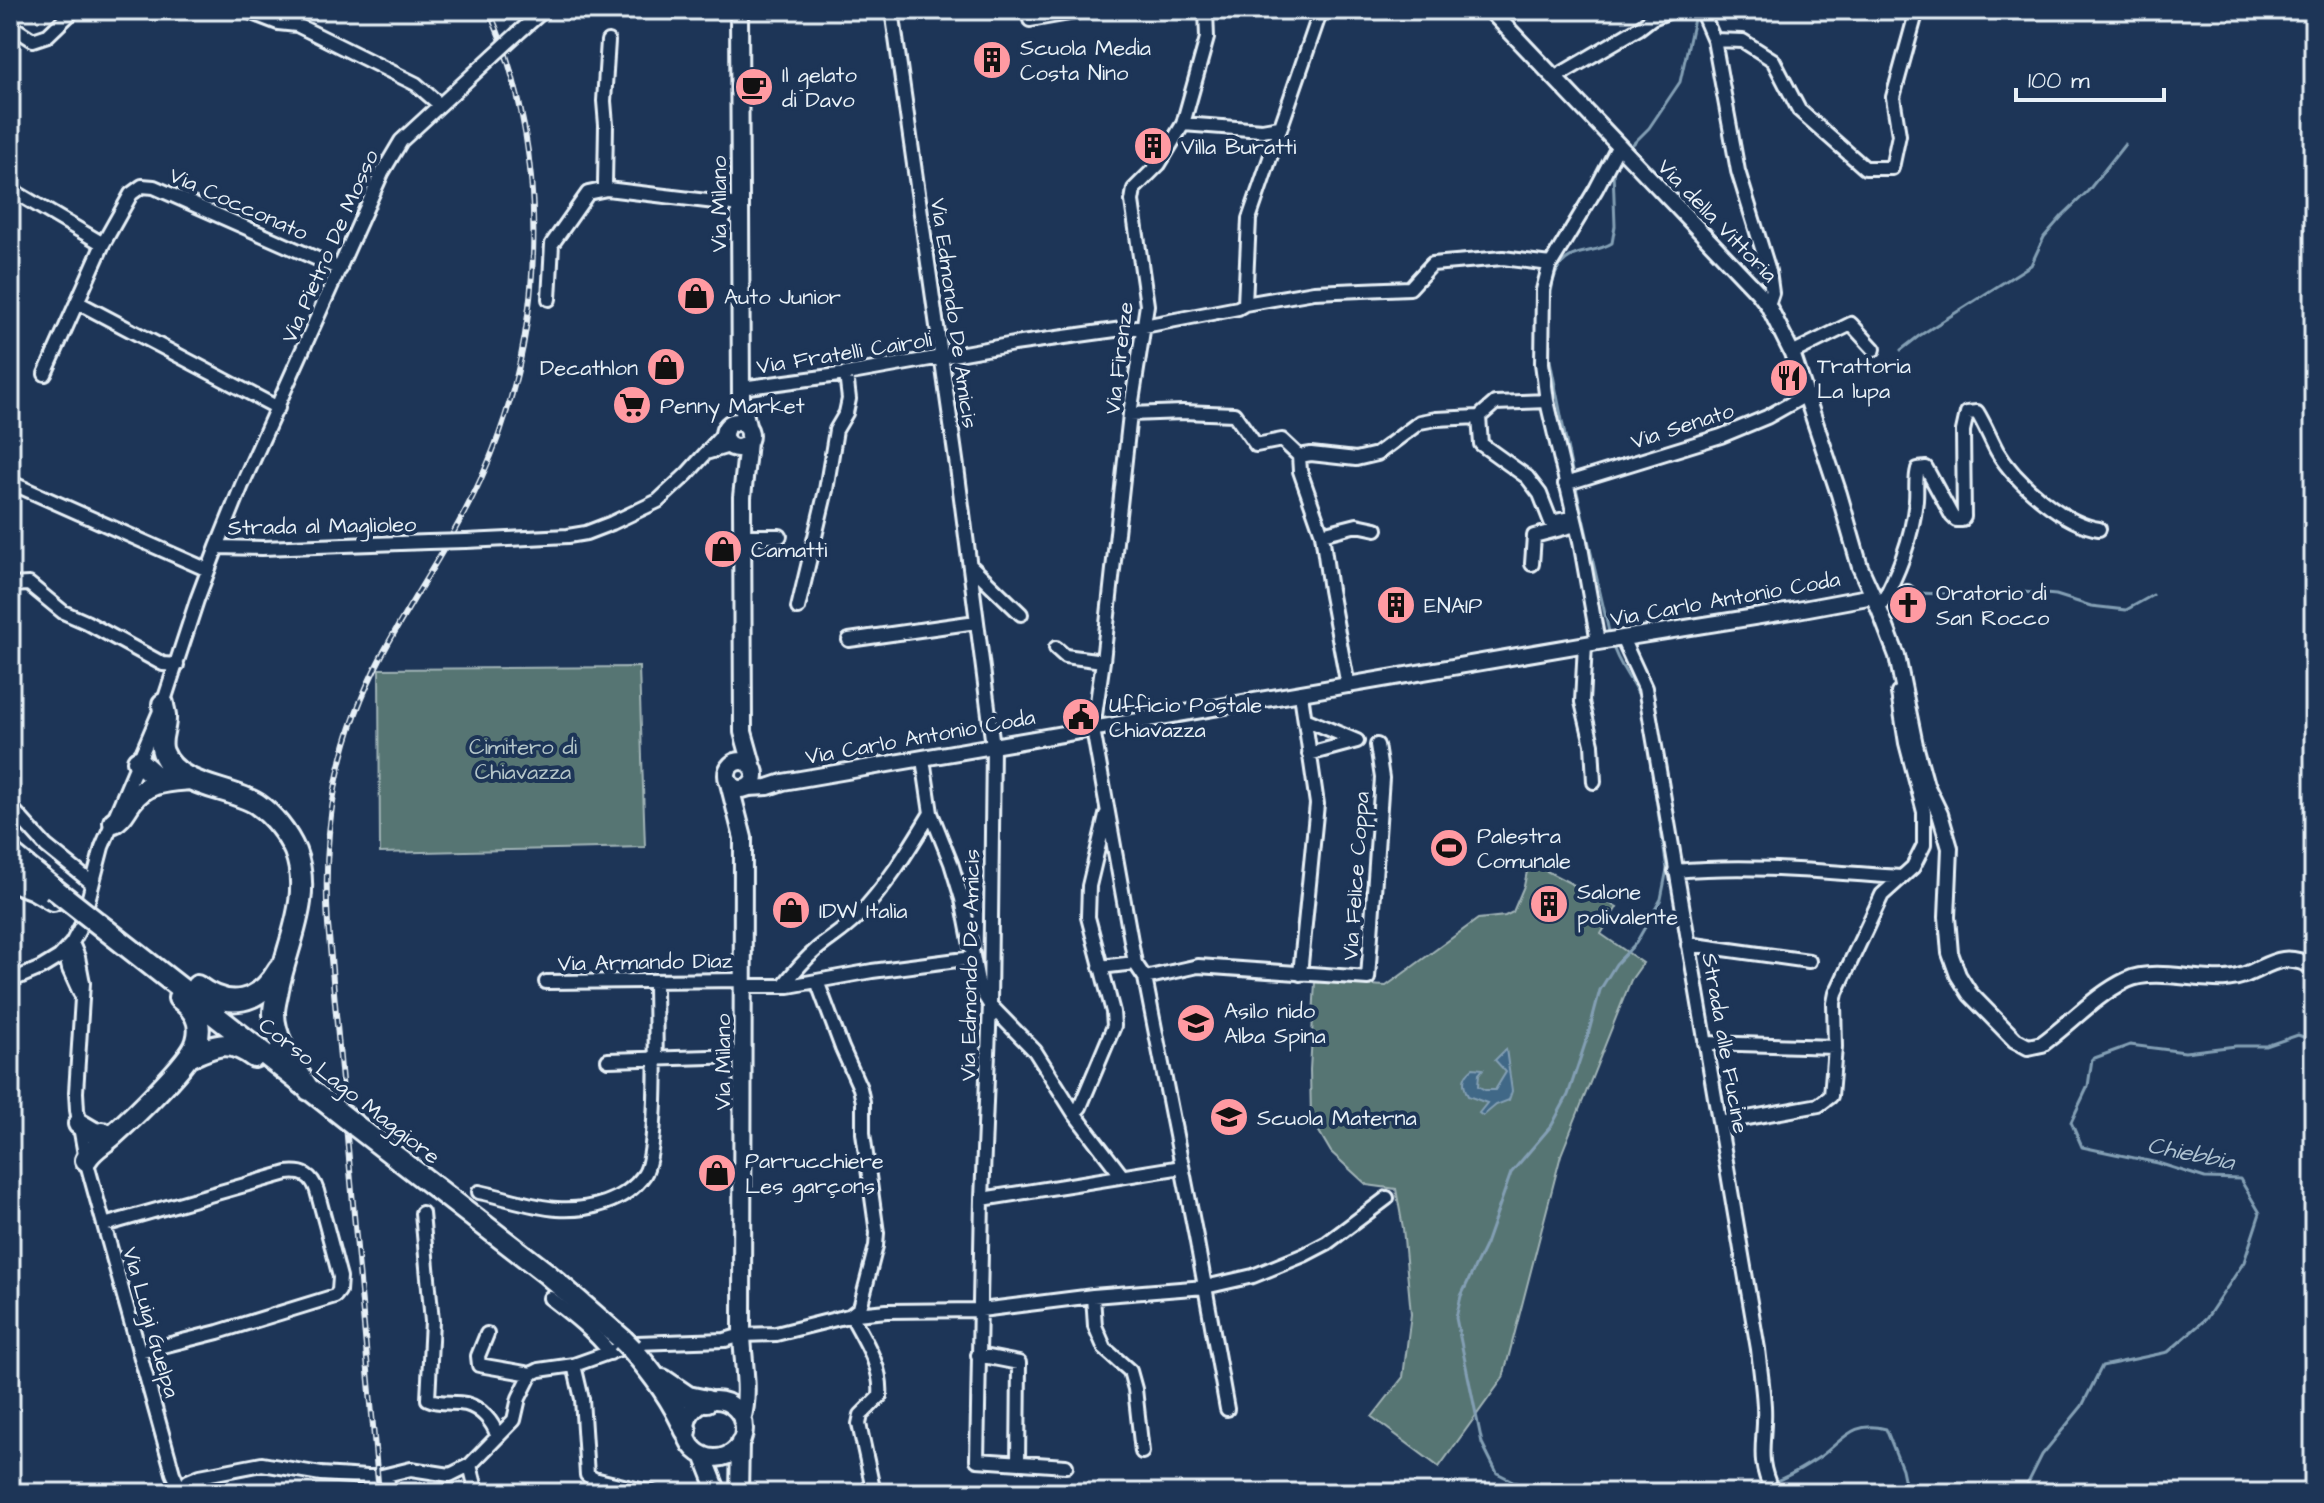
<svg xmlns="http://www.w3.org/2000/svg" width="2324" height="1503" font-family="'Architects Daughter',sans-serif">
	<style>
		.green { fill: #577573; stroke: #a0b3b6; stroke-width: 2 }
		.water { fill: #406887; stroke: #839fb4; stroke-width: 2 }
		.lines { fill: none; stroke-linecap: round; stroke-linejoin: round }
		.stream { stroke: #839fb4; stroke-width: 3 }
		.minor-casing { stroke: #e8f1f8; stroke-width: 18 }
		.tertiary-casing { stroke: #e8f1f8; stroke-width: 20 }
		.secondary-casing { stroke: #e8f1f8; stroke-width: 22 }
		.trunk-casing { stroke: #e8f1f8; stroke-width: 26 }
		.minor { stroke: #1d3557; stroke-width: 12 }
		.tertiary { stroke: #1d3557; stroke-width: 14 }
		.secondary { stroke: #1d3557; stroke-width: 16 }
		.trunk { stroke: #1d3557; stroke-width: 20 }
		.rail-casing { stroke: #e8f1f8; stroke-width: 6 }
		.rail { stroke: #1d3557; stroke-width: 3; stroke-dasharray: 9; stroke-linecap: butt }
		.minor-bridge-casing { stroke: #e8f1f8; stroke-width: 18; stroke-linecap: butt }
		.trunk-bridge-casing { stroke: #e8f1f8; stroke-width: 26; stroke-linecap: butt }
		.minor-bridge { stroke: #1d3557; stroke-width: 12 }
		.trunk-bridge { stroke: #1d3557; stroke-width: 20 }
		.labels { text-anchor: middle; stroke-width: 8; stroke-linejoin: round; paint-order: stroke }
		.poi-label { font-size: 22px; fill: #e8f1f8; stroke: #1d3557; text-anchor: start }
		.street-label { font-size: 22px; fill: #e8f1f8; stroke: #1d3557 }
		.park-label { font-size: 22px; fill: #b5c6c9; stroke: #1d3557 }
		.water-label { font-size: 24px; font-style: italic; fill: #adc1d0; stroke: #1d3557 }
	</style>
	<rect width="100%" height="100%" fill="#1d3557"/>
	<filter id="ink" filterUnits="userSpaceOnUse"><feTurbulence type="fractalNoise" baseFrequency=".0125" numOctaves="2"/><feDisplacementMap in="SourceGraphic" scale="16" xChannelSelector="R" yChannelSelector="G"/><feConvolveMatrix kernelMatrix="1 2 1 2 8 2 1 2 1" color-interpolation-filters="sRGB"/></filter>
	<g filter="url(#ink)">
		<path class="green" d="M 639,667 L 645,847 L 380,853 L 379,669 Z
			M 1529,862 L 1617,907 L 1601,934 L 1643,963 L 1631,980 L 1561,1155 L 1503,1378 L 1439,1467 L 1372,1417 L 1403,1377 L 1411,1314 L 1403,1228 L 1396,1189 L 1367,1185 L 1331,1152 L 1311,1118 L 1310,1070 L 1315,982 L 1386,986 L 1478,919 L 1505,916 L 1513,912 L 1524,886 Z"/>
		<path class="water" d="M 1506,1049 L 1512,1091 L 1509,1100 L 1496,1105 L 1483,1116 L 1479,1113 L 1487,1103 L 1468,1096 C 1462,1084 1462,1076 1473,1068 L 1483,1069 L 1479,1074 L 1478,1086 L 1485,1090 L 1495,1090 L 1506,1072 L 1495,1060 Z"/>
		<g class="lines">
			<path class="stream" d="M 1627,150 L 1649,128 L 1680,82 L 1696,10
				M 1548,331 C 1551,305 1546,263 1577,254 C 1589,250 1601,250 1612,243 L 1615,226 L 1613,170 L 1623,156
				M 1548,350 L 1573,476
				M 1901,350 L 1919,336 L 2031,265 L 2044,237 L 2063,215 L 2088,191 L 2125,144
				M 1575,483 L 1610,636
				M 1916,593 L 1973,595 L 2022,592 L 2056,595 L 2091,606 L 2126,610 L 2153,595
				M 1771,1483 C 1788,1477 1806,1466 1821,1456 C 1844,1439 1854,1420 1886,1429 L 1902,1469 L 1907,1493
				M 1536,1493 L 1497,1473 L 1482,1443 L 1456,1318 L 1461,1296 L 1486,1244 L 1511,1173 L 1552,1125 L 1568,1095 L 1588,1035 L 1600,990 L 1616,964 L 1636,943 L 1661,899 L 1667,869 L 1641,700 C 1633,680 1617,664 1612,643
				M 1584,1493 L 1604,1493
				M 1742,1493 L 1764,1486
				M 2023,1493 L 2042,1455 L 2082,1406 L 2102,1366 L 2168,1352 L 2206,1319 L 2244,1262 L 2260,1213 L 2240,1179 L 2205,1178 L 2158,1163 L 2082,1147 L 2071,1122 L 2088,1086 L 2092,1059 L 2130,1045 L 2185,1052 L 2236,1046 L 2266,1046 L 2298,1035 L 2314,1041"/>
			<defs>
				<path id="minor" d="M 244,10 L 278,23 L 297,25 L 416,84 L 440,105
					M 892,10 L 957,467 L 993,746 L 990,1005 L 982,1199 L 977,1460 L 1066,1466
					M 1206,10 L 1207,38 L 1183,124 L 1159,164 L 1134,189 L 1132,201 L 1147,305 L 1130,414 L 1103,661 L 1093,729 L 1135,963 L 1145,978 L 1197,1242 L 1227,1409
					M 1321,10 L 1249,219 L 1245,304 L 1314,292 L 1410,288 L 1432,264 L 1503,258 L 1550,264
					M 1701,10 L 1714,40 L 1738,171 L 1769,271 L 1772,293 L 1768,305
					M 1030,20 L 1087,10
					M 10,25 L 33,40 L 48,35 L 74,10
					M 518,33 L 544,10
					M 1714,40 L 1743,41 L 1773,60 L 1799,110 L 1865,168 L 1892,168 L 1899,135 L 1893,97 L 1917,10
					M 608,41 L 604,101 L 606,125 L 605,184 L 607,189 L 740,205
					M 1554,78 L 1639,28 L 1652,18 L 1673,10
					M 1183,124 L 1262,130 L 1279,127
					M 10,189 L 103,244
					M 549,299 L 552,244 L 588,193 L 607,189
					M 77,302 L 278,408
					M 1792,353 L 1851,324 L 1874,349
					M 45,374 L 103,244 L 131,194 L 142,186 L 154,187 L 340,269
					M 741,388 L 846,374 L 1014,344 L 1144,326 L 1238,308 L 1245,304
					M 1130,414 L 1183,412 L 1234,414 L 1256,445 L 1282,440 L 1299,456
					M 1479,417 L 1481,444 L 1527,477 L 1540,494 L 1551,522 L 1574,517
					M 706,453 L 729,446
					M 1299,456 L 1311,454 L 1356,459 L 1377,454 L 1420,422 L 1436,419 L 1479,417 L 1495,403 L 1547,401
					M 1299,456 L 1300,471 L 1322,534 L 1330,590 L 1348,686
					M 1565,484 L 1721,436 L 1767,417 L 1806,395
					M 16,485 L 208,570
					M 1322,534 L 1357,525 L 1376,529
					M 742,536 L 780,536
					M 466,541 L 568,536 L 586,533 L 612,523 L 658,501 L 687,474 L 724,433
					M 217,547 L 262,548 L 428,542
					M 1532,564 L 1534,536 L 1576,525
					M 970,565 L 1021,614
					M 10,585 L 29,584 L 63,612 L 86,622 L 163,664 L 177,665
					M 1886,597 L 1907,592
					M 798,608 L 826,490 L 836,430 L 846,413 L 849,399 L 846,374
					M 1879,609 C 1898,574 1912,540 1916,500 C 1917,489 1915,480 1918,469 L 1926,468 L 1952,516 L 1956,520 L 1962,520 L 1964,517 L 1963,431 L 1967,413 L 1977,412 C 1985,425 1990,438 1997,451 C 2015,482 2064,524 2099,529
					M 1622,638 L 1645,688 L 1758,1349 C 1760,1368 1763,1387 1764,1406 C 1766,1443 1755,1456 1773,1493
					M 849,640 L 976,622
					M 1598,642 L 1580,541 L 1547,401 L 1542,363 L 1543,290 L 1549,267 L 1596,189 L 1618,147
					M 1585,644 L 1582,702 L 1592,744 L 1594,782
					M 1056,648 L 1065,656 L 1103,661
					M 1305,719 L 1357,741
					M 1309,754 L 1357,741
					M 923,759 L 931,813 L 951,863 L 962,899 L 979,987 L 990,1005 L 1035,1051 L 1074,1113 L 1122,1176
					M 10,806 L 46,846 L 92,883
					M 1675,871 C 1751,864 1825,872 1901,877
					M 72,943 L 78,957 L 83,983 L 76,1092 L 77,1110 L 86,1160 L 173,1473 L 182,1493
					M 1688,944 L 1809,961
					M 65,951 L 69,969 L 80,993
					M 1100,967 L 1135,963
					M 1300,974 L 1317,804 L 1301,694
					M 1145,978 L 1198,966 L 1368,978 L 1382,778 L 1377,745
					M 10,981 L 41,968 L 59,957 L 72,943 L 82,924 L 102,847 L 163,704 L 197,600 L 217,547 L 242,485 L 382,173 L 401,141 L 493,56
					M 817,981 L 842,1048 L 860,1088 L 863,1102 L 863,1133 L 877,1233 L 876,1246 L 860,1308 L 851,1315 C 864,1339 883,1368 880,1396 L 861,1415 L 859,1424 L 874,1493
					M 546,982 L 744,980
					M 744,986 L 789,986 L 872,971 L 973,958
					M 783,986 C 793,973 804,960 817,949 C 829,939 844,930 855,919 C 886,887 908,851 931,813
					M 1705,1043 L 1835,1047
					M 608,1060 L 744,1056
					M 1074,1113 L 1080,1107 L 1114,1026 L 1113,1012 L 1088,917 L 1089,886 L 1106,815
					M 1720,1123 L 1819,1105 L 1831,1096 L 1835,1047 L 1834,1003 L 1836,993 L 1882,895 L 1913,867 L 1924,845 L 1924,812 L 1906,743 L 1898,693
					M 479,1192 C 504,1197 531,1207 557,1209 C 588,1211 625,1202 644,1175 C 660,1152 655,1016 655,981
					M 982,1199 L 1182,1167
					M 422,1213 L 432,1321 L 428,1399 C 440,1405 454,1401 466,1404 C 481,1408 493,1422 497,1435
					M 104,1225 L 287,1173 C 303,1171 312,1175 317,1191 L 340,1277 L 339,1291 L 335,1296 L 218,1332 L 139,1352
					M 1093,1296 L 1095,1326 L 1105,1349 L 1130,1371 L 1135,1389 L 1142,1452
					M 550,1298 C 572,1315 593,1331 610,1353
					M 487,1334 L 478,1356 L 479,1365 L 531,1374
					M 978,1355 L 1019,1363 L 1018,1463
					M 574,1365 L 582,1399 L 587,1475 L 594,1479 L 653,1493
					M 470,1465 L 477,1493
					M 387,1475 L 389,1493
					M 184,1493 L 188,1481 L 200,1476 L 262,1464 L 321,1474 L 367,1477 L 378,1477 L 411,1469 L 450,1475 L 470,1465 L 514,1420 L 519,1398 L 531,1374 L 539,1370 L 574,1365 L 636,1343 L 725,1340 L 742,1335 L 776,1334 L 856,1314 L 887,1311 L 981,1310 L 1093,1296 L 1205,1287 L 1253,1276 L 1304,1255 L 1327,1243 L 1387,1198"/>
				<path id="tertiary" d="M 1490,10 L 1758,292 L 1768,305 L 1792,353 L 1839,494 L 1860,567 L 1879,609 L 1897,656 L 1915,745 L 1926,785 L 1940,814 L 1950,848 L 1947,917 L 1950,953 L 1958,975 L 1970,994 L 2015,1040 L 2028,1047 L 2042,1044 C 2070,1024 2095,995 2127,980 C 2153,968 2197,981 2226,979 C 2264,976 2272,946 2314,967
					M 748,788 L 768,787 L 783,782 L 1598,642 L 1792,611 L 1873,596"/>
				<path id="secondary" d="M 739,10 L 741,398 L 747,426
					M724 435a13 13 0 1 1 26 0a13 13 0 1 1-26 0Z
					M 748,442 L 742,497 L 743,732 L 753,768
					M727 775a14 14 0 1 1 28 0a14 14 0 1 1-28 0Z
					M 729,783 L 743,838 L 742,1335 C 743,1364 750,1392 742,1420
					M686 1429a29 29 0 1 1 58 0a29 29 0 1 1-58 0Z
					M 703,1455 L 718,1493
					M 739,1493 L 740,1442"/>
				<path id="trunk" d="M 163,704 C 163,708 165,712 165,716 C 166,729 158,739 163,752 C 177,788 228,786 257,804 C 273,815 287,833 295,851 C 313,897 287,943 278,989 C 277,996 274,1005 274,1013 C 274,1041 295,1067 309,1090
					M 138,761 L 156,777 L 165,780
					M 114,822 C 124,816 124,811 131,802 C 146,781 167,781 190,779
					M 10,853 L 53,888
					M 10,880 L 34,889 L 53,900
					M 105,929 L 332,1107
					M 197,986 C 229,1010 259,1004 279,969
					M 189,1057 C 216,1045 229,1038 254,1057
					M 79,1124 L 96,1134 L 103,1133
					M 356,1126 L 546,1273 L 623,1340
					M 86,1160 C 92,1149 103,1144 113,1135 C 131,1119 192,1061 197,1041 C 203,1021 193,1009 179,998
					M 632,1349 C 654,1375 673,1400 686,1431
					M 663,1380 L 688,1397 L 707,1401"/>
			</defs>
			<use href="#minor" class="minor-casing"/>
			<use href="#tertiary" class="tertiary-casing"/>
			<use href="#secondary" class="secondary-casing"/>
			<use href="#trunk" class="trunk-casing"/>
			<use href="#minor" class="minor"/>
			<use href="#tertiary" class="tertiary"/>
			<use href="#secondary" class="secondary"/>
			<use href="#trunk" class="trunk"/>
			<defs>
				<path id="rail" d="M 379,1493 L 328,925 C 322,828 336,742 382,655 C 413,596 452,542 480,481 C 547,336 552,157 489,10"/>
			</defs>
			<use href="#rail" class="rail-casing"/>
			<use href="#rail" class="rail"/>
			<defs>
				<path id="minor-bridge" d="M 493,56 L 518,33
					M 428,542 L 466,541"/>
				<path id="trunk-bridge" d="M 53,888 L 105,929
					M 332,1107 L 356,1126
					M 623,1340 L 632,1349"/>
			</defs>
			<use href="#minor-bridge" class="minor-bridge-casing"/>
			<use href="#trunk-bridge" class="trunk-bridge-casing"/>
			<use href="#minor-bridge" class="minor-bridge"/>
			<use href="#trunk-bridge" class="trunk-bridge"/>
		</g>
	</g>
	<defs>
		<symbol id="building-disc" viewBox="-11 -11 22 22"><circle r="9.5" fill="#ff9aa2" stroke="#1d3557"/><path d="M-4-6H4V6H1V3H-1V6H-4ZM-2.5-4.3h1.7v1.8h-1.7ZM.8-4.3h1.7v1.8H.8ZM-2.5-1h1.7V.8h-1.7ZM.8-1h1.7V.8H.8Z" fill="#111"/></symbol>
		<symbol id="cafe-disc" viewBox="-11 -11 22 22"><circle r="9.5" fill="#ff9aa2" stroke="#1d3557"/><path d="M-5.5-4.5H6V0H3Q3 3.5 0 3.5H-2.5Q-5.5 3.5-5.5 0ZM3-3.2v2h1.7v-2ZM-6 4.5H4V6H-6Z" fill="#111"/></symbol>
		<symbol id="shop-disc" viewBox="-11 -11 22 22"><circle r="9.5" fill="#ff9aa2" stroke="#1d3557"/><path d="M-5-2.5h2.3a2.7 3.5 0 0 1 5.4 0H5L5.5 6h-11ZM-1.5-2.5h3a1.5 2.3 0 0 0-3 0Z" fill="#111"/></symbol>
		<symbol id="restaurant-disc" viewBox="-11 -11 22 22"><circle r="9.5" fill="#ff9aa2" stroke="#1d3557"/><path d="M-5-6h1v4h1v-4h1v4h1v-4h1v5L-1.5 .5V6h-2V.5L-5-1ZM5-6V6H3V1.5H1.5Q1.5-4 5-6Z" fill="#111"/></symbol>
		<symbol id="supermarket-disc" viewBox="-11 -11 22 22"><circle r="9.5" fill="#ff9aa2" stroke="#1d3557"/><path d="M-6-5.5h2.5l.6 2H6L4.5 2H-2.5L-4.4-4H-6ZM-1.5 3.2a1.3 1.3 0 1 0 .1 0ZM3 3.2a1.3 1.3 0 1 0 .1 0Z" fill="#111"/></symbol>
		<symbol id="church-disc" viewBox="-11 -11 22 22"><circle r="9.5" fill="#ff9aa2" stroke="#1d3557"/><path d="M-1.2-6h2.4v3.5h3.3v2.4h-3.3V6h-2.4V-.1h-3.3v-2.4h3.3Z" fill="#111"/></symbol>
		<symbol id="civic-disc" viewBox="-11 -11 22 22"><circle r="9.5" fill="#ff9aa2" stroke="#1d3557"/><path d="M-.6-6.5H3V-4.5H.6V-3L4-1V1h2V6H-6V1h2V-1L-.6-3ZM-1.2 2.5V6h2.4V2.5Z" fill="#111"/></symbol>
		<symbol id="stadium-disc" viewBox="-11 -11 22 22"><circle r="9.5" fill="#ff9aa2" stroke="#1d3557"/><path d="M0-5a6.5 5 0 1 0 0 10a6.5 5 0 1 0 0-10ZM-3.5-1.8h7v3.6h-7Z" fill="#111"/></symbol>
		<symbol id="school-disc" viewBox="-11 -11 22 22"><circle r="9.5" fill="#ff9aa2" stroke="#1d3557"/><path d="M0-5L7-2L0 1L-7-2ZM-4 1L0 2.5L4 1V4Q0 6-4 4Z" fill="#111"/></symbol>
	</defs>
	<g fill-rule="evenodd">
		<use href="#building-disc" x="970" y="38" width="44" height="44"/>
		<use href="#cafe-disc" x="732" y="65" width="44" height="44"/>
		<use href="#building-disc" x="1131" y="124" width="44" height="44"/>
		<use href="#shop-disc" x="674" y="274" width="44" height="44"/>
		<use href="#shop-disc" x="644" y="345" width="44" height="44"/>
		<use href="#restaurant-disc" x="1767" y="356" width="44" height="44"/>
		<use href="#supermarket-disc" x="610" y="383" width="44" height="44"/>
		<use href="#shop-disc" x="701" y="527" width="44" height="44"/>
		<use href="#building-disc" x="1374" y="583" width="44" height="44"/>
		<use href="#church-disc" x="1886" y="583" width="44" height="44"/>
		<use href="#civic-disc" x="1059" y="695" width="44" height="44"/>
		<use href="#stadium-disc" x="1427" y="826" width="44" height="44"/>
		<use href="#building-disc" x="1527" y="882" width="44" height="44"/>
		<use href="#shop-disc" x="769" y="888" width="44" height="44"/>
		<use href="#school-disc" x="1174" y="1001" width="44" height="44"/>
		<use href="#school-disc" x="1207" y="1095" width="44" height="44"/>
		<use href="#shop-disc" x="695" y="1151" width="44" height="44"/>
	</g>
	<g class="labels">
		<g class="poi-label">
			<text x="1020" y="55">Scuola Media<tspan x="1020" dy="25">Costa Nino</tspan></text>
			<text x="782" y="82">Il gelato<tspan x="782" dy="25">di Davo</tspan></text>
			<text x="1181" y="154">Villa Buratti</text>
			<text x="724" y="304">Auto Junior</text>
			<text x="1817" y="373">Trattoria<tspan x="1817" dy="25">La lupa</tspan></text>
			<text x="638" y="375" text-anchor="end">Decathlon</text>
			<text x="660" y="413">Penny Market</text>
			<text x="751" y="557">Camatti</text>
			<text x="1936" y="600">Oratorio di<tspan x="1936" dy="25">San Rocco</tspan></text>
			<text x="1424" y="613">ENAIP</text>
			<text x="1109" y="712">Ufficio Postale<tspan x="1109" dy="25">Chiavazza</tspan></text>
			<text x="1477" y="843">Palestra<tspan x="1477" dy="25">Comunale</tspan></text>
			<text x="1577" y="899">Salone<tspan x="1577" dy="25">polivalente</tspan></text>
			<text x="819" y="918">IDW Italia</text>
			<text x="1224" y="1018">Asilo nido<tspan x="1224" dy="25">Alba Spina</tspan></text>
			<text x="1257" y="1125">Scuola Materna</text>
			<text x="745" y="1168">Parrucchiere<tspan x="745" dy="25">Les garçons</tspan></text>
		</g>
		<g class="street-label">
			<text transform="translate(239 203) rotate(24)" y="8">Via Cocconato</text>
			<text transform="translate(718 204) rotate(-90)" y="8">Via Milano</text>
			<text transform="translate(1718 220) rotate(46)" y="8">Via della Vittoria</text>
			<text transform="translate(329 246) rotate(-66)" y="8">Via Pietro De Mosso</text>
			<text transform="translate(955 313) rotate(82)" y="8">Via Edmondo De Amicis</text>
			<text transform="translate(844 352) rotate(-9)" y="8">Via Fratelli Cairoli</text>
			<text transform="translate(1118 358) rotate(-83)" y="8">Via Firenze</text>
			<text transform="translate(1682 425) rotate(-18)" y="8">Via Senato</text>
			<text transform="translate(322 525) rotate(-1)" y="8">Strada al Maglioleo</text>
			<text transform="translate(1725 598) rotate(-10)" y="8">Via Carlo Antonio Coda</text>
			<text transform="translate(920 736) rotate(-10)" y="8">Via Carlo Antonio Coda</text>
			<text transform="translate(1355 876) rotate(-86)" y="8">Via Felice Coppa</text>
			<text transform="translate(645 961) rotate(-1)" y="8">Via Armando Diaz</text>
			<text transform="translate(969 965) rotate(-89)" y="8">Via Edmondo De Amicis</text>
			<text transform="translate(1726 1043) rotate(80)" y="8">Strada alle Fucine</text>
			<text transform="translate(722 1062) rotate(-90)" y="8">Via Milano</text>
			<text transform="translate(350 1090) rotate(38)" y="8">Corso Lago Maggiore</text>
			<text transform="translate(152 1322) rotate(74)" y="8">Via Luigi Guelpa</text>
		</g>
		<g class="park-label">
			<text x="523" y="754">Cimitero di<tspan x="523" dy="25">Chiavazza</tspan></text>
		</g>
		<g class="water-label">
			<text transform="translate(2191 1153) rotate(12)" y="8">Chiebbia</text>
		</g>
	</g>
	<rect width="2324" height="1503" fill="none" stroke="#1d3557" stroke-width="40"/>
	<rect x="20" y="20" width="2284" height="1463" fill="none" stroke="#e8f1f8" stroke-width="3" filter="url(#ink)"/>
	<path d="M2016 88v12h148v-12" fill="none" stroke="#e8f1f8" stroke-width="4"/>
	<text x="2028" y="88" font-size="24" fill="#e8f1f8" stroke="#1d3557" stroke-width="6" paint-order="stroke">100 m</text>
</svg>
